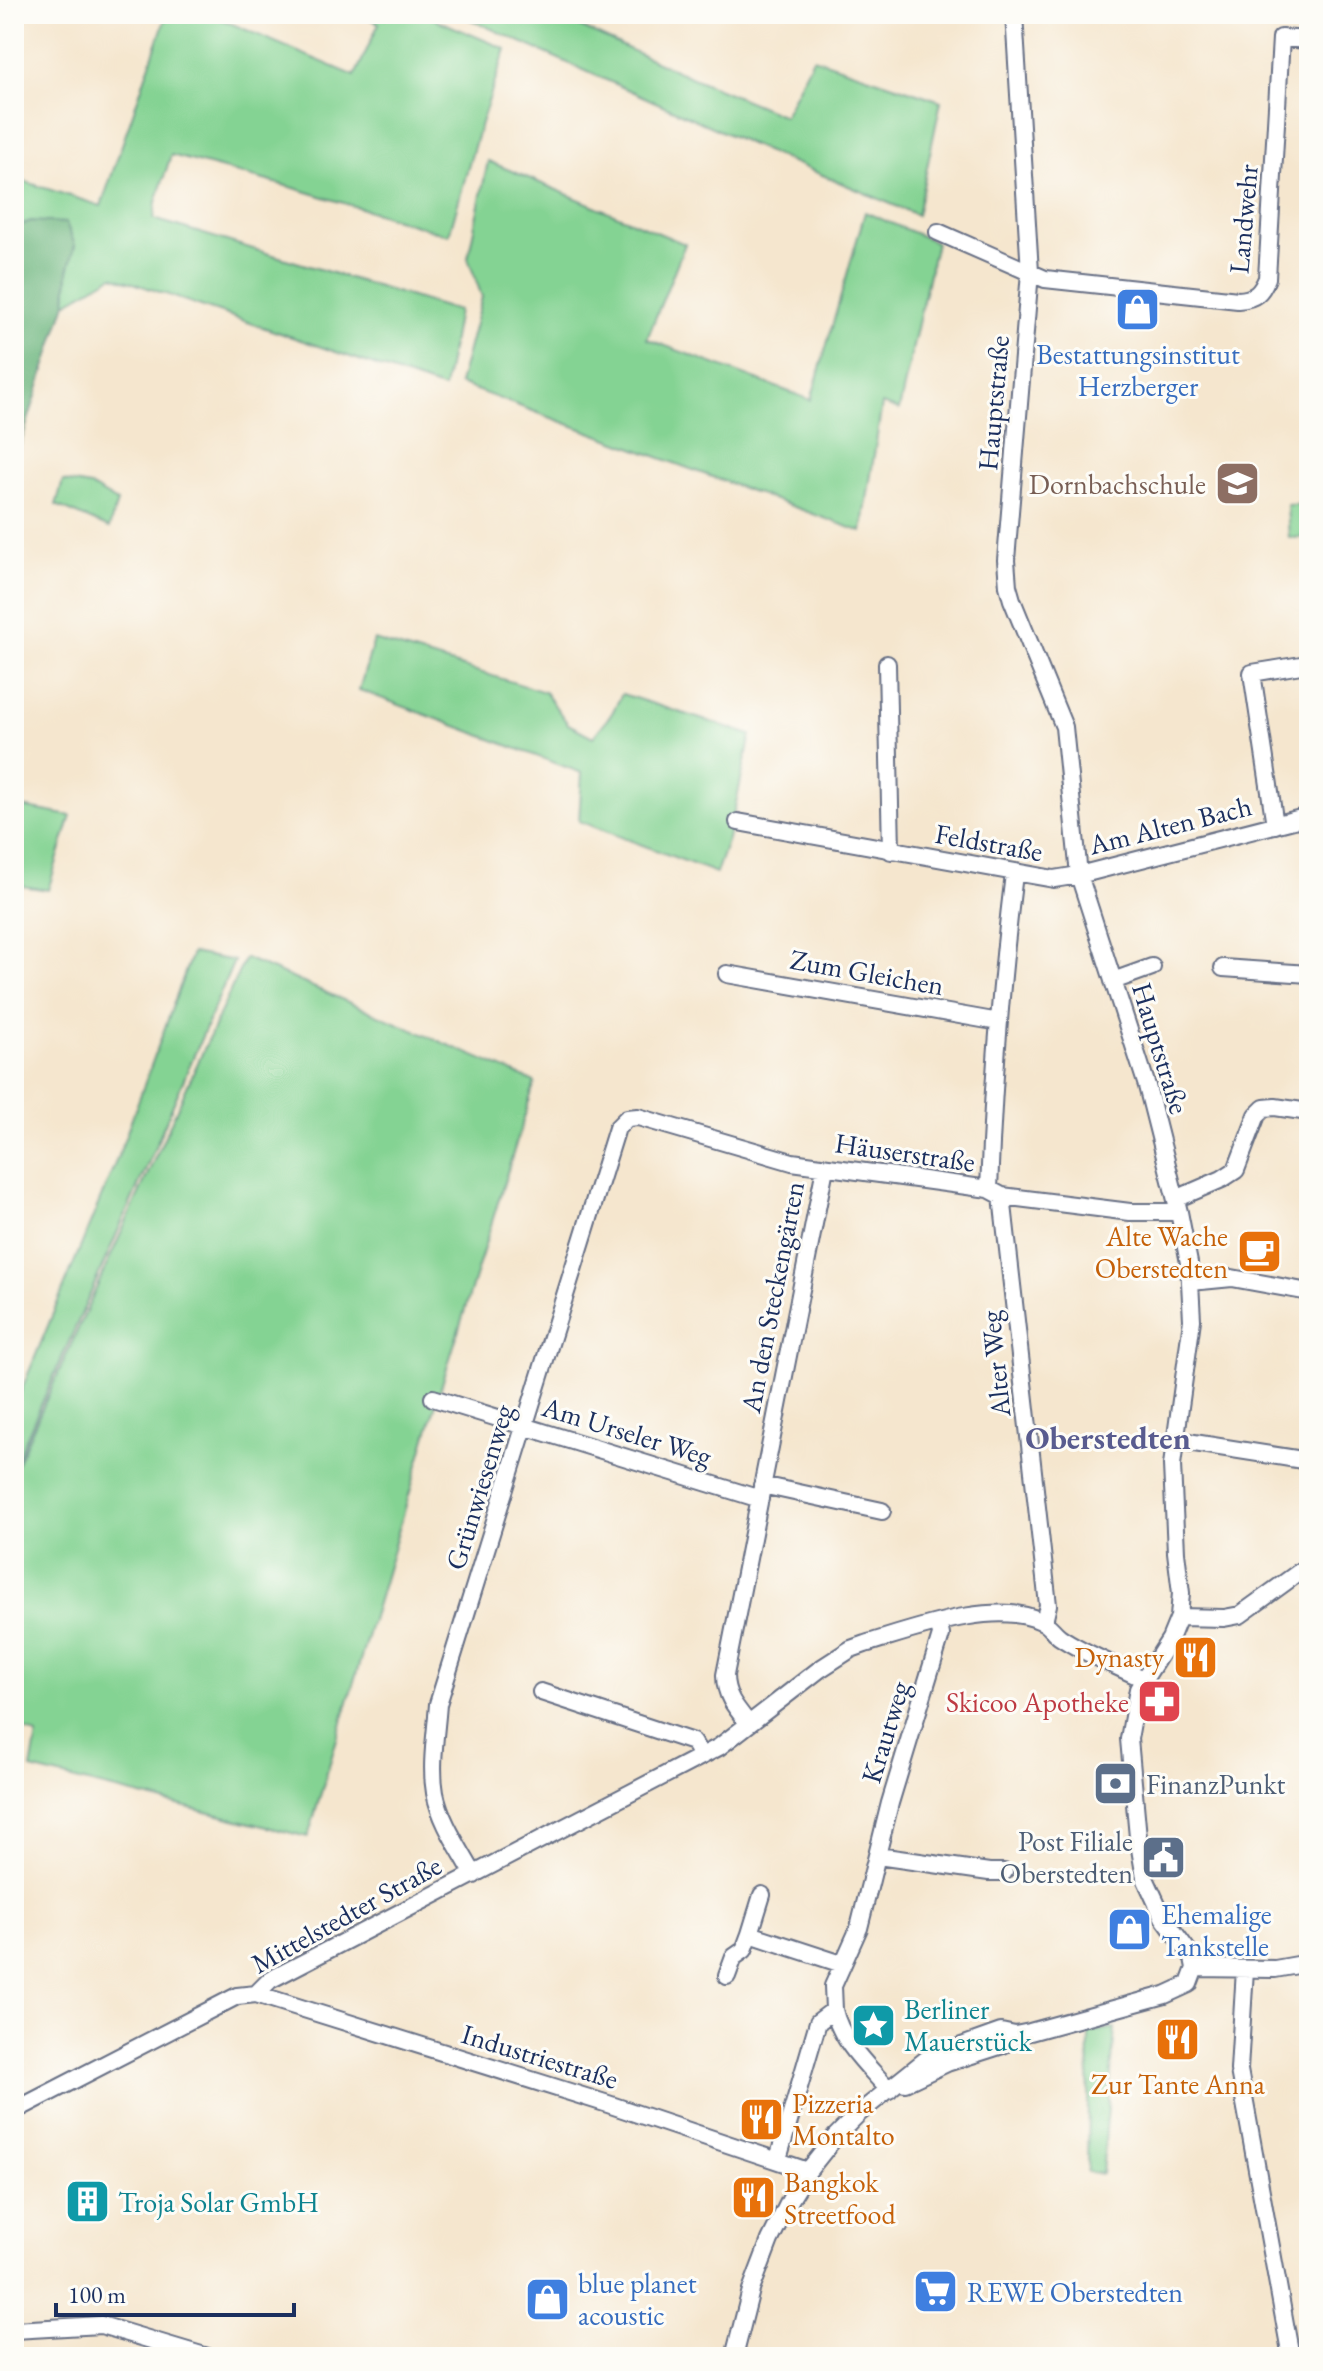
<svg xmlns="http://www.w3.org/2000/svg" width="1323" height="2371" font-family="'EB Garamond',serif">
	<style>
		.green { fill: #84d393; stroke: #508178; stroke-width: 2 }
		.forest { fill: #6bb57d; stroke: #43726e; stroke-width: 2 }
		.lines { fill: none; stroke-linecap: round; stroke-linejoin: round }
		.minor-casing { stroke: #676f85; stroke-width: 20 }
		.minor { stroke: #fff; stroke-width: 16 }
		.labels { text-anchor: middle; stroke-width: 6; stroke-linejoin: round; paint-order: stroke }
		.street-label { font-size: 28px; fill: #1b2f5e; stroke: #fdfcf7 }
		.shop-label { font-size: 28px; fill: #366cbe; stroke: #fdfcf7; text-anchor: start }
		.education-label { font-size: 28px; fill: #785e54; stroke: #fdfcf7; text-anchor: end }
		.food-label { font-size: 28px; fill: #c56008; stroke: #fdfcf7; text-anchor: end }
		.health-label { font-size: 28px; fill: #be3a42; stroke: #fdfcf7; text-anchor: end }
		.service-label { font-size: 28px; fill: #4e5e75; stroke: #fdfcf7; text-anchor: start }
		.culture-label { font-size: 28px; fill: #0d838f; stroke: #fdfcf7; text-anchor: start }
		.quarter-label { font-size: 32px; font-weight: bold; fill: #595c8f; stroke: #fdfcf7 }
	</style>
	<rect width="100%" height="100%" fill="#fdfcf7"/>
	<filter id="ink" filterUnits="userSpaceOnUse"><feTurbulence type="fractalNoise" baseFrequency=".0125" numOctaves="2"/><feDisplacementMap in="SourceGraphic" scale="16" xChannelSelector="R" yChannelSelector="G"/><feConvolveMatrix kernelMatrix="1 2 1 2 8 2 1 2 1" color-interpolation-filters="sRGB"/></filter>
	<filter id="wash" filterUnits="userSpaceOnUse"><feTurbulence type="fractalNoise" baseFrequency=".006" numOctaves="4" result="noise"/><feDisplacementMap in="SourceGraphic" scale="32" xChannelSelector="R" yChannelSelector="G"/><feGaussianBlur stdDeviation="1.8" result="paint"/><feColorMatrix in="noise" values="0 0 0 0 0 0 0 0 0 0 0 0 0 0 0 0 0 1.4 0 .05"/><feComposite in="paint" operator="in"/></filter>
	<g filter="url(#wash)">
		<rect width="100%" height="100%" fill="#f5e6ce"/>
		<path class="green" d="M 167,14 L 209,14 L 355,76 L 379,23 L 358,14 L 423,14 L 506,49 L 479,129 L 449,235 L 294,188 L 171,155 L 156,202 L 154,219 L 458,311 L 444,389 L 113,276 L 66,303 L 68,271 L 75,246 L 31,221 L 14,228 L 14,178 L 101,206 Z
			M 471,14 L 552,14 L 688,76 L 784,116 L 813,58 L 941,101 L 917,215 L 768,152 L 469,19 Z
			M 488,161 L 685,244 L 647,339 L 811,400 L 865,212 L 936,242 L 899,410 L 882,404 L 862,532 L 459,384 L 482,297 L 468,258 Z
			M 63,481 L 90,486 L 117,502 L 109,528 L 56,505 Z
			M 1309,504 L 1309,537 L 1289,538 L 1287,505 Z
			M 374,640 L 545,692 L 568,724 L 593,737 L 612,713 L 622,694 L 751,735 L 728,839 L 716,873 L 579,821 L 582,773 L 359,690 Z
			M 22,807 L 71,816 L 48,890 L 14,885 L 14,826 Z
			M 192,953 L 234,961 L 150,1159 L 14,1466 L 14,1408 L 119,1154 Z
			M 245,958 L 535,1082 L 435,1407 L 308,1837 L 31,1769 L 37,1735 L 14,1725 L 14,1471 Z
			M 1115,2028 L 1102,2174 L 1087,2172 L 1089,2032 Z"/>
		<path class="forest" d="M 31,221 L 66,223 L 75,245 L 68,271 L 66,303 L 14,464 L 14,228 Z"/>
	</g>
	<g filter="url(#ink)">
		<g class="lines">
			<defs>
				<path id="minor" d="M 1014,14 L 1030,272 L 1006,560 L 1008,586 L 1012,600 L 1064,727 L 1079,875 L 1147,1086 L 1179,1212 L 1189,1263 L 1192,1320 L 1172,1465 L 1176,1552 L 1181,1593 L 1179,1617 L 1170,1639 L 1138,1689 L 1129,1739 L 1138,1837 L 1145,1878 L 1163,1917 L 1193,1958 L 1195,1968
					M 938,232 L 1045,279 L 1238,300 C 1255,299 1261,293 1267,278 L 1281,38 L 1309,40
					M 887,664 L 891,851
					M 738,822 L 1054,879 L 1079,875 L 1309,816
					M 1275,825 L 1252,673 L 1301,665
					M 1223,968 L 1309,974
					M 727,974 L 999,1022
					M 1113,981 L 1152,967
					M 989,1189 C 993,1083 1001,979 1014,874
					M 1002,1196 L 1048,1605 L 1044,1622
					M 1176,1199 L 1222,1179 L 1236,1170 L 1257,1115 L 1264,1108 L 1275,1107 L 1309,1112
					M 1191,1282 L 1232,1278 L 1309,1292
					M 433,1398 L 760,1499
					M 1175,1440 L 1309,1461
					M 762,1485 L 882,1511
					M 1179,1617 L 1224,1618 L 1240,1615 L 1309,1565
					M 541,1692 L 693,1742 L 701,1756
					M 749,1724 C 736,1708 725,1696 725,1675 L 825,1168
					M 878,1856 L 989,1872 L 1004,1872
					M 474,1875 C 460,1849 441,1823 435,1793 C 430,1765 436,1733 438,1704 L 617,1128 L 627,1118 L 638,1117 L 792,1162 L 989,1189 L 1002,1196 L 1130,1212 L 1179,1212
					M 762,1895 L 750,1934 L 842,1964
					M 1195,1968 L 1275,1969 L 1309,1963
					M 1245,1969 L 1239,2070 L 1291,2357
					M 727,1976 L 734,1957 L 744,1950 L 750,1934
					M 256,1994 L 270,1980 L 719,1747 L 820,1669 L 851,1649 L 865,1644 C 913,1630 994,1599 1041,1621 C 1049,1624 1053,1632 1060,1637 C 1085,1654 1116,1665 1143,1679
					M 834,2010 C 841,2042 868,2066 889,2090
					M 905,2083 L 947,2063 L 1003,2045 L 1015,2035
					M 14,2111 L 237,1996 L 256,1994 L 608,2104 L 808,2171
					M 778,2159 L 818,2022 L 834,2010 L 833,1986 L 859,1928 L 890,1803 L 941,1635 L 939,1624
					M 14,2330 L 101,2325 L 208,2357
					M 734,2357 L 751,2290 L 770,2240 L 790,2200 L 808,2171 L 835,2137 L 858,2114 L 928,2058 L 1001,2032 L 1015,2035 L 1030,2032 L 1165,1995 L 1189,1984 L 1195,1968"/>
			</defs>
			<use href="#minor" class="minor-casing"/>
			<use href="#minor" class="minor"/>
		</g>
	</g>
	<defs>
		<symbol id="shop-square" viewBox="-11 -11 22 22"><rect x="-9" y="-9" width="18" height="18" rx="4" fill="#3f7fe0" stroke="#fdfcf7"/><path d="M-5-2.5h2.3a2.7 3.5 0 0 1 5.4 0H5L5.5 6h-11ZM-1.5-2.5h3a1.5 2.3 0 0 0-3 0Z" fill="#fff"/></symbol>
		<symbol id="school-square" viewBox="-11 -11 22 22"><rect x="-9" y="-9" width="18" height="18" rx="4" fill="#8d6e63" stroke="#fdfcf7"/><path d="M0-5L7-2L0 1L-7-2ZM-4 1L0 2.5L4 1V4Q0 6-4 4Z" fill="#fff"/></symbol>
		<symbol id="cafe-square" viewBox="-11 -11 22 22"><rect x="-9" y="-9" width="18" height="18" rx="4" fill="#e8710a" stroke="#fdfcf7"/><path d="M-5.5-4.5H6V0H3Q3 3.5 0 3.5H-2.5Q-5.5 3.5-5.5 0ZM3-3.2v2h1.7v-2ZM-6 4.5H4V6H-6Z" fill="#fff"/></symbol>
		<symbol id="restaurant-square" viewBox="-11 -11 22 22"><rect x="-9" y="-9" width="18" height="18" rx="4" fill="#e8710a" stroke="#fdfcf7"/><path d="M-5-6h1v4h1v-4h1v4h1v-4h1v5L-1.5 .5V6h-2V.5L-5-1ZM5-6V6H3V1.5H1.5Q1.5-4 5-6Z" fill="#fff"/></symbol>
		<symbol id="pharmacy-square" viewBox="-11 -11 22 22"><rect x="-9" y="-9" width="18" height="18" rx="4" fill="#e0444e" stroke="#fdfcf7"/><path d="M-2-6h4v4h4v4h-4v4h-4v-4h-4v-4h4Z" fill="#fff"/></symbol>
		<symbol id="bank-square" viewBox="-11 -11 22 22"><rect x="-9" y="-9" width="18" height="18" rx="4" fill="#5c6f8a" stroke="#fdfcf7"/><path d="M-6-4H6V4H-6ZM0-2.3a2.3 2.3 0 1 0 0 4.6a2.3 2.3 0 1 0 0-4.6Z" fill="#fff"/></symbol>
		<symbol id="civic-square" viewBox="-11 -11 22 22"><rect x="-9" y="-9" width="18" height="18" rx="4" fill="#5c6f8a" stroke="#fdfcf7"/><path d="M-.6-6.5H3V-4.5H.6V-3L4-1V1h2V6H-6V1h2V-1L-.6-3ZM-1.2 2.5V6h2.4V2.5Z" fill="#fff"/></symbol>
		<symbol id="sight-square" viewBox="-11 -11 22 22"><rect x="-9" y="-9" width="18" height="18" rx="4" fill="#0f9aa8" stroke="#fdfcf7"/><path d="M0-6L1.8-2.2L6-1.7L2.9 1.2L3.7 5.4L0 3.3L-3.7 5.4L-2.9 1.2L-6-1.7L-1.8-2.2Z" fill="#fff"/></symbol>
		<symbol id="building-square" viewBox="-11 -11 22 22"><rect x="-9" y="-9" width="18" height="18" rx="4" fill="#0f9aa8" stroke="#fdfcf7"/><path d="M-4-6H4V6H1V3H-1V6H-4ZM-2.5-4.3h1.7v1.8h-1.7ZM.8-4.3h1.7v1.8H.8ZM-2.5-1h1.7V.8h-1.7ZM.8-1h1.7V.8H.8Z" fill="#fff"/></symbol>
		<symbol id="supermarket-square" viewBox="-11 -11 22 22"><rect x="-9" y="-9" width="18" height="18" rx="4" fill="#3f7fe0" stroke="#fdfcf7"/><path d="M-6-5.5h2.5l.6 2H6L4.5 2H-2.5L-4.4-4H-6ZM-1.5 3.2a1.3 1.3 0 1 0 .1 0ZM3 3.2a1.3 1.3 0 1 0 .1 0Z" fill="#fff"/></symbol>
	</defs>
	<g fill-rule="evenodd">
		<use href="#shop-square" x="1112" y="284" width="51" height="51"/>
		<use href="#school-square" x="1212" y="458" width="51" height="51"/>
		<use href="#cafe-square" x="1234" y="1226" width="51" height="51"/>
		<use href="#restaurant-square" x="1170" y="1632" width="51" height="51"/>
		<use href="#pharmacy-square" x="1134" y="1676" width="51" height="51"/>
		<use href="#bank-square" x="1090" y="1758" width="51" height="51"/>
		<use href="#civic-square" x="1138" y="1832" width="51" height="51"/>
		<use href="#shop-square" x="1104" y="1904" width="51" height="51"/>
		<use href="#sight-square" x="848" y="2000" width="51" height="51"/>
		<use href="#restaurant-square" x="1152" y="2014" width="51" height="51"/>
		<use href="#restaurant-square" x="736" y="2094" width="51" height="51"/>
		<use href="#restaurant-square" x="728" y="2172" width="51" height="51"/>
		<use href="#building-square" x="62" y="2176" width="51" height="51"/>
		<use href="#supermarket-square" x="910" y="2266" width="51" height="51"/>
		<use href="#shop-square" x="522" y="2274" width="51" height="51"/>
	</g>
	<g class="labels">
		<g class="street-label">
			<text transform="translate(1243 219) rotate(-85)" y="10">Landwehr</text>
			<text transform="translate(993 403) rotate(-85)" y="10">Hauptstraße</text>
			<text transform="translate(1170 825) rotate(-14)" y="10">Am Alten Bach</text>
			<text transform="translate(989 842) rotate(10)" y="10">Feldstraße</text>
			<text transform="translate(867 972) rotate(10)" y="10">Zum Gleichen</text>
			<text transform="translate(1161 1048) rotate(73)" y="10">Hauptstraße</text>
			<text transform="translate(905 1152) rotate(8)" y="10">Häuserstraße</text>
			<text transform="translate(772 1297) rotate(-79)" y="10">An den Steckengärten</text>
			<text transform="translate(995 1364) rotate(-96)" y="10">Alter Weg</text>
			<text transform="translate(627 1431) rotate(17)" y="10">Am Urseler Weg</text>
			<text transform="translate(479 1487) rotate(-73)" y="10">Grünwiesenweg</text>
			<text transform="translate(885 1732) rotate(-73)" y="10">Krautweg</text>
			<text transform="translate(346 1914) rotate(-29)" y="10">Mittelstedter Straße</text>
			<text transform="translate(540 2056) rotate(17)" y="10">Industriestraße</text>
		</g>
		<g class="shop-label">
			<text x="1138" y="364" text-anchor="middle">Bestattungsinstitut<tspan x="1138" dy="32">Herzberger</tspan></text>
			<text x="1161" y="1924">Ehemalige<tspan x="1161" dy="32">Tankstelle</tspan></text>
			<text x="578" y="2293">blue planet<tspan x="578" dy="32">acoustic</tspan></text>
			<text x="967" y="2302">REWE Oberstedten</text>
		</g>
		<g class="education-label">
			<text x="1206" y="494">Dornbachschule</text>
		</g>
		<g class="food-label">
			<text x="1228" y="1246">Alte Wache<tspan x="1228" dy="32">Oberstedten</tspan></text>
			<text x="1164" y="1667">Dynasty</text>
			<text x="1178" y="2094" text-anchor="middle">Zur Tante Anna</text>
			<text x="792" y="2113" text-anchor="start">Pizzeria<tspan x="792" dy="32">Montalto</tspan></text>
			<text x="784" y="2192" text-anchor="start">Bangkok<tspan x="784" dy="32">Streetfood</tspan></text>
		</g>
		<g class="health-label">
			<text x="1129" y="1712">Skicoo Apotheke</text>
		</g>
		<g class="service-label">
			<text x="1146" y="1794">FinanzPunkt</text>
			<text x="1133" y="1851" text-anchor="end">Post Filiale<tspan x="1133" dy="32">Oberstedten</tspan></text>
		</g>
		<g class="culture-label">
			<text x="904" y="2019">Berliner<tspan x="904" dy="32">Mauerstück</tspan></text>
			<text x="118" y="2212">Troja Solar GmbH</text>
		</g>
		<g class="quarter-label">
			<text x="1108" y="1449">Oberstedten</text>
		</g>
	</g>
	<rect width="1323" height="2371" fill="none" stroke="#fdfcf7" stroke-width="48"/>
	<path d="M56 2303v12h238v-12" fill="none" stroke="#1b2f5e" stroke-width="4"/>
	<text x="68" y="2303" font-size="24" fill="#1b2f5e" stroke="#fdfcf7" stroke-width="6" paint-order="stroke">100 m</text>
</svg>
